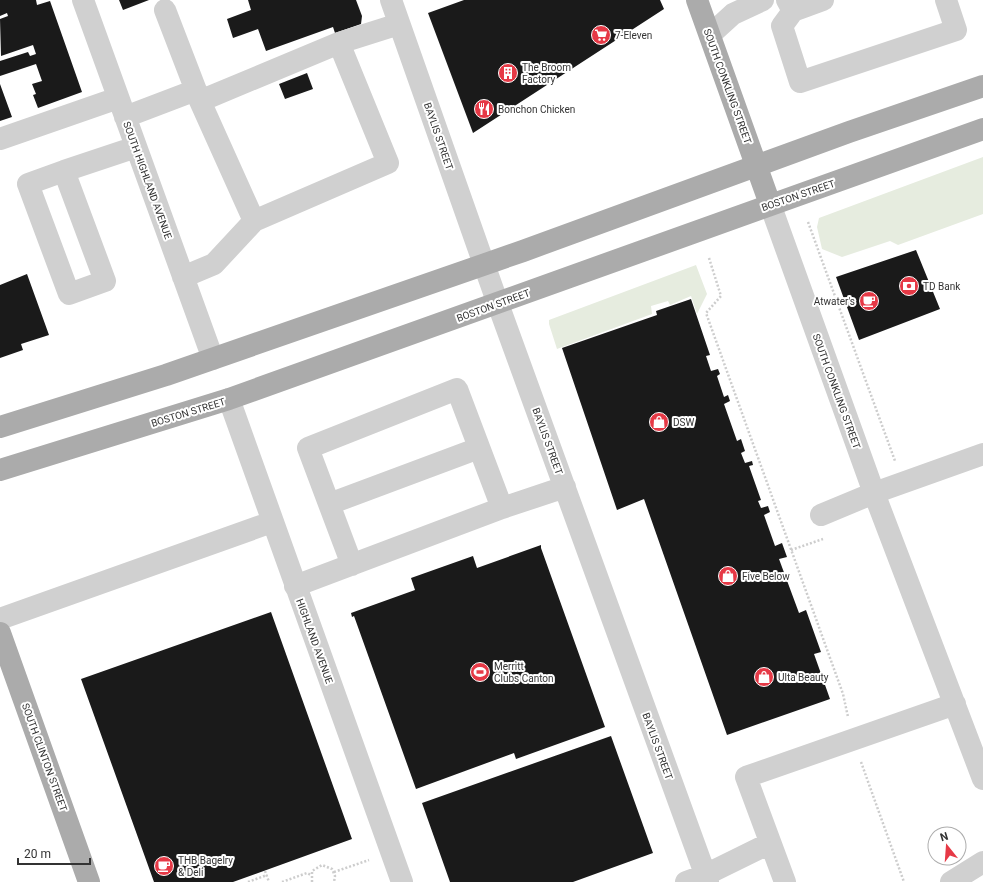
<svg xmlns="http://www.w3.org/2000/svg" width="983" height="882" font-family="Roboto,sans-serif">
	<style>
		.green { fill: #e6ecdf }
		.building { fill: #1a1a1a }
		.lines { fill: none; stroke-linecap: round; stroke-linejoin: round }
		.path { stroke: #cdcdcd; stroke-width: 2.5; stroke-dasharray: 2 2; stroke-linecap: butt }
		.minor { stroke: #d0d0d0; stroke-width: 22 }
		.major { stroke: #ababab; stroke-width: 22 }
		.labels { text-anchor: middle; stroke-width: 4; stroke-linejoin: round; paint-order: stroke }
		.poi-label { font-size: 10px; fill: #333; stroke: #fff; text-anchor: start }
		.street-label { font-size: 10px; fill: #333; stroke: #fff }
	</style>
	<rect width="100%" height="100%" fill="#fff"/>
	<path class="green" d="M 983,157 L 983,214 L 898,245 L 890,241 L 842,257 L 822,249 L 817,227 L 819,218 Z
		M 696,265 L 707,294 L 697,314 L 691,296 L 670,305 L 668,301 L 651,306 L 652,314 L 557,349 L 549,324 L 549,320 Z"/>
	<path class="building" d="M 0,0 L 36,0 L 37,5 L 50,1 L 82,92 L 38,108 L 33,95 L 36,94 L 32,84 L 42,81 L 36,64 L 0,76 L 0,61 L 28,52 L 30,56 L 36,54 L 33,45 L 1,56 L 0,19 L 8,16 L 7,13 L 0,16 Z
		M 119,0 L 149,0 L 123,10 Z
		M 248,0 L 356,0 L 362,16 L 361,24 L 335,33 L 333,27 L 266,51 L 258,29 L 233,38 L 227,19 L 251,10 Z
		M 464,0 L 660,0 L 664,9 L 473,133 L 428,13 Z
		M 307,73 L 313,89 L 285,99 L 279,84 Z
		M 0,84 L 12,117 L 0,121 Z
		M 916,250 L 940,309 L 859,340 L 836,277 Z
		M 27,274 L 49,335 L 21,344 L 23,350 L 0,358 L 0,285 Z
		M 691,299 L 710,355 L 706,356 L 711,371 L 718,369 L 720,374 L 717,376 L 724,397 L 728,395 L 730,401 L 724,404 L 737,441 L 741,439 L 745,451 L 741,453 L 745,463 L 752,461 L 753,465 L 749,466 L 761,500 L 758,501 L 761,508 L 768,506 L 770,512 L 764,515 L 775,546 L 782,543 L 787,557 L 779,559 L 799,613 L 806,610 L 821,652 L 814,654 L 830,699 L 727,735 L 644,499 L 617,510 L 562,348 L 657,315 L 656,311 Z
		M 541,545 L 541,548 L 605,727 L 516,759 L 514,753 L 416,789 L 354,616 L 352,617 L 351,613 L 415,590 L 411,578 L 473,556 L 477,568 Z
		M 271,612 L 352,839 L 233,882 L 154,882 L 81,679 Z
		M 611,736 L 653,853 L 573,882 L 450,882 L 422,803 Z"/>
	<g class="lines">
		<path class="path" d="M 808,222 L 895,461
			M 709,258 L 721,296 L 706,313 L 843,694 L 848,717
			M 791,550 L 823,539
			M 861,762 L 904,882
			M 265,871 L 269,882
			M 334,872 L 369,860
			M 248,882 L 267,875
			M 282,882 L 307,873 L 311,875
			M 312,882 L 312,871 L 322,865 L 332,869 L 335,876 L 334,882"/>
		<path class="minor" d="M 83,0 L 213,359
			M 391,0 L 498,304 L 708,882
			M 787,0 L 793,11 L 782,26 L 800,82 L 956,30 L 946,0
			M 165,10 L 200,101
			M 793,11 L 823,0
			M 710,35 L 733,14 L 763,0
			M 339,43 L 388,163 L 254,221 L 200,101 L 339,43 L 399,24
			M 125,117 L 196,90
			M 0,139 L 118,98
			M 64,171 L 28,184 L 69,294 L 105,281 L 64,171 L 136,147
			M 770,204 L 874,493 L 983,779
			M 183,277 L 214,264 L 254,221
			M 229,399 L 402,882
			M 329,504 L 479,448
			M 821,515 L 874,493 L 983,454
			M 352,565 L 308,448 L 457,389 L 502,508
			M 295,586 L 502,508 L 565,487
			M 0,619 L 272,522
			M 686,882 L 705,875 L 770,843
			M 785,882 L 746,777 L 955,704
			M 951,882 L 983,862"/>
		<path class="major" d="M 697,0 L 770,204
			M 0,427 L 166,375 L 523,251 L 849,132 L 983,86
			M 0,470 L 229,399 L 983,129
			M 0,633 L 89,882"/>
	</g>
	<defs>
		<symbol id="supermarket-disc" viewBox="-11 -11 22 22"><circle r="9.5" fill="#e63946" stroke="#fff"/><path d="M-6-5.5h2.5l.6 2H6L4.5 2H-2.5L-4.4-4H-6ZM-1.5 3.2a1.3 1.3 0 1 0 .1 0ZM3 3.2a1.3 1.3 0 1 0 .1 0Z" fill="#fff"/></symbol>
		<symbol id="building-disc" viewBox="-11 -11 22 22"><circle r="9.5" fill="#e63946" stroke="#fff"/><path d="M-4-6H4V6H1V3H-1V6H-4ZM-2.5-4.3h1.7v1.8h-1.7ZM.8-4.3h1.7v1.8H.8ZM-2.5-1h1.7V.8h-1.7ZM.8-1h1.7V.8H.8Z" fill="#fff"/></symbol>
		<symbol id="restaurant-disc" viewBox="-11 -11 22 22"><circle r="9.5" fill="#e63946" stroke="#fff"/><path d="M-5-6h1v4h1v-4h1v4h1v-4h1v5L-1.5 .5V6h-2V.5L-5-1ZM5-6V6H3V1.5H1.5Q1.5-4 5-6Z" fill="#fff"/></symbol>
		<symbol id="bank-disc" viewBox="-11 -11 22 22"><circle r="9.5" fill="#e63946" stroke="#fff"/><path d="M-6-4H6V4H-6ZM0-2.3a2.3 2.3 0 1 0 0 4.6a2.3 2.3 0 1 0 0-4.6Z" fill="#fff"/></symbol>
		<symbol id="cafe-disc" viewBox="-11 -11 22 22"><circle r="9.5" fill="#e63946" stroke="#fff"/><path d="M-5.5-4.5H6V0H3Q3 3.5 0 3.5H-2.5Q-5.5 3.5-5.5 0ZM3-3.2v2h1.7v-2ZM-6 4.5H4V6H-6Z" fill="#fff"/></symbol>
		<symbol id="shop-disc" viewBox="-11 -11 22 22"><circle r="9.5" fill="#e63946" stroke="#fff"/><path d="M-5-2.5h2.3a2.7 3.5 0 0 1 5.4 0H5L5.5 6h-11ZM-1.5-2.5h3a1.5 2.3 0 0 0-3 0Z" fill="#fff"/></symbol>
		<symbol id="stadium-disc" viewBox="-11 -11 22 22"><circle r="9.5" fill="#e63946" stroke="#fff"/><path d="M0-5a6.5 5 0 1 0 0 10a6.5 5 0 1 0 0-10ZM-3.5-1.8h7v3.6h-7Z" fill="#fff"/></symbol>
	</defs>
	<g fill-rule="evenodd">
		<use href="#supermarket-disc" x="590" y="24" width="22" height="22"/>
		<use href="#building-disc" x="497" y="62" width="22" height="22"/>
		<use href="#restaurant-disc" x="473" y="98" width="22" height="22"/>
		<use href="#bank-disc" x="898" y="275" width="22" height="22"/>
		<use href="#cafe-disc" x="858" y="290" width="22" height="22"/>
		<use href="#shop-disc" x="648" y="411" width="22" height="22"/>
		<use href="#shop-disc" x="717" y="565" width="22" height="22"/>
		<use href="#stadium-disc" x="469" y="661" width="22" height="22"/>
		<use href="#shop-disc" x="753" y="666" width="22" height="22"/>
		<use href="#cafe-disc" x="153" y="855" width="22" height="22"/>
	</g>
	<g class="labels">
		<g class="poi-label">
			<text x="615" y="39">7-Eleven</text>
			<text x="522" y="71">The Broom<tspan x="522" dy="12">Factory</tspan></text>
			<text x="498" y="113">Bonchon Chicken</text>
			<text x="923" y="290">TD Bank</text>
			<text x="855" y="305" text-anchor="end">Atwater's</text>
			<text x="673" y="426">DSW</text>
			<text x="742" y="580">Five Below</text>
			<text x="494" y="670">Merritt<tspan x="494" dy="12">Clubs Canton</tspan></text>
			<text x="778" y="681">Ulta Beauty</text>
			<text x="178" y="864">THB Bagelry<tspan x="178" dy="12">&amp; Deli</tspan></text>
		</g>
		<g class="street-label">
			<text transform="translate(728 86) rotate(70)" y="4">SOUTH CONKLING STREET</text>
			<text transform="translate(439 136) rotate(71)" y="4">BAYLIS STREET</text>
			<text transform="translate(148 180) rotate(70)" y="4">SOUTH HIGHLAND AVENUE</text>
			<text transform="translate(798 195) rotate(-19)" y="4">BOSTON STREET</text>
			<text transform="translate(493 305) rotate(-20)" y="4">BOSTON STREET</text>
			<text transform="translate(837 391) rotate(70)" y="4">SOUTH CONKLING STREET</text>
			<text transform="translate(188 412) rotate(-17)" y="4">BOSTON STREET</text>
			<text transform="translate(548 441) rotate(70)" y="4">BAYLIS STREET</text>
			<text transform="translate(315 641) rotate(70)" y="4">HIGHLAND AVENUE</text>
			<text transform="translate(658 746) rotate(70)" y="4">BAYLIS STREET</text>
			<text transform="translate(45 757) rotate(70)" y="4">SOUTH CLINTON STREET</text>
		</g>
	</g>
	<g transform="translate(947 846) rotate(343)"><circle r="19" fill="#ffffff" stroke="#adadad"/>
	<path d="M0-3L7 15L0 10L-7 15Z" fill="#e63946"/>
	<text y="-6" font-size="11" font-weight="bold" text-anchor="middle" fill="#333333">N</text>
	</g>
	<path d="M18 858v6h72v-6" fill="none" stroke="#333333" stroke-width="2"/>
	<text x="24" y="858" font-size="12" fill="#333333" stroke="#ffffff" stroke-width="3" paint-order="stroke">20 m</text>
</svg>
